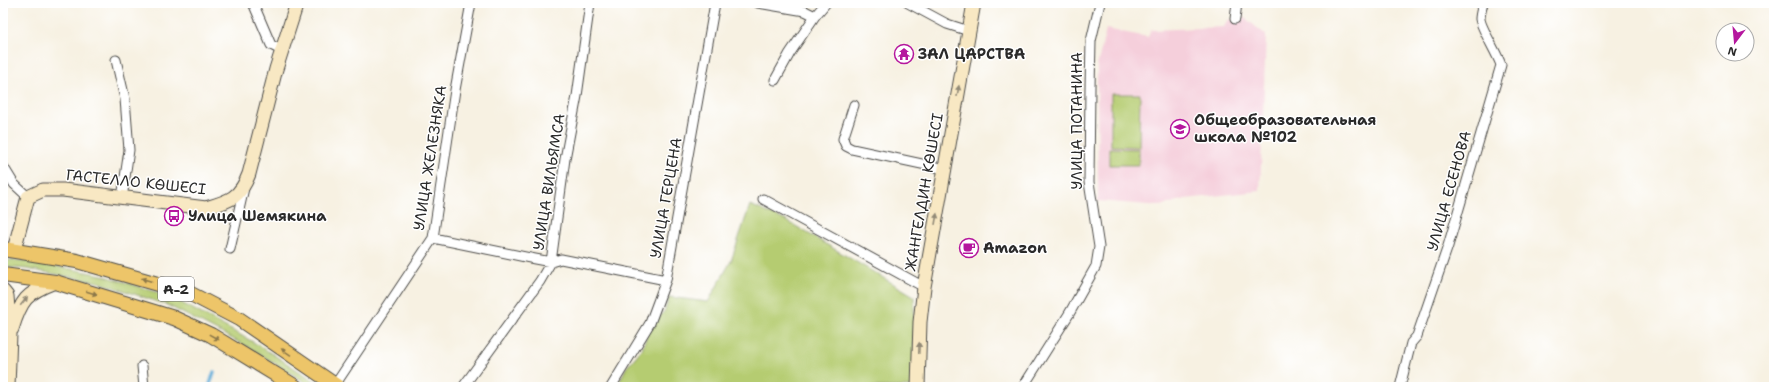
<svg xmlns="http://www.w3.org/2000/svg" width="1777" height="390" font-family="'Shantell Sans',sans-serif">
	<style>
		.built { fill: #f5cfdb }
		.green { fill: #b5cc71; stroke: #707c4e }
		.lines { fill: none; stroke-linecap: round; stroke-linejoin: round }
		.stream { stroke: #5facd8; stroke-width: 3.5 }
		.street-casing { stroke: #4a4946; stroke-width: 11 }
		.secondary-casing { stroke: #4a4946; stroke-width: 15 }
		.primary-casing { stroke: #4a4946; stroke-width: 16 }
		.street { stroke: #fff; stroke-width: 9 }
		.secondary { stroke: #f8e8c3; stroke-width: 13 }
		.primary { stroke: #edc569; stroke-width: 14 }
		.oneway { fill: #928a77 }
		.oneway2 { fill: #8c784a }
		.labels { text-anchor: middle; stroke-width: 3; stroke-linejoin: round; paint-order: stroke }
		.shield { fill: #fff; stroke: #6b6b6b; stroke-width: 1 }
		.shield-label { font-size: 14px; font-weight: bold; fill: #2b2b2b }
		.poi-label { font-size: 15px; font-weight: bold; fill: #2b2b2b; stroke: #fff; text-anchor: start }
		.street-label { font-size: 15px; fill: #2b2b2b; stroke: #fff }
	</style>
	<rect width="100%" height="100%" fill="#fff"/>
	<filter id="ink" filterUnits="userSpaceOnUse"><feTurbulence type="fractalNoise" baseFrequency=".025" numOctaves="2"/><feDisplacementMap in="SourceGraphic" scale="8" xChannelSelector="R" yChannelSelector="G"/><feConvolveMatrix kernelMatrix="1 2 1 2 8 2 1 2 1" color-interpolation-filters="sRGB"/></filter>
	<filter id="wash" filterUnits="userSpaceOnUse"><feTurbulence type="fractalNoise" baseFrequency=".012" numOctaves="4" result="noise"/><feDisplacementMap in="SourceGraphic" scale="16" xChannelSelector="R" yChannelSelector="G"/><feGaussianBlur stdDeviation="0.9" result="paint"/><feColorMatrix in="noise" values="0 0 0 0 0 0 0 0 0 0 0 0 0 0 0 0 0 1.4 0 .05"/><feComposite in="paint" operator="in"/></filter>
	<g filter="url(#wash)">
		<rect width="100%" height="100%" fill="#f7f1e2"/>
		<path class="built" d="M 1245,18 L 1266,35 L 1260,191 L 1185,199 L 1161,206 L 1098,201 L 1097,66 L 1106,29 L 1148,37 L 1151,30 L 1224,27 L 1228,20 Z"/>
		<path class="green" d="M 1111,94 L 1140,94 L 1139,147 L 1111,146 Z
			M 1109,148 L 1139,149 L 1139,165 L 1109,165 Z
			M 750,205 L 787,221 L 914,296 L 915,387 L 617,387 L 626,368 L 642,349 L 648,332 L 665,310 L 669,297 L 708,302 L 731,261 Z
			M 3,260 L 30,261 L 102,275 L 169,296 L 255,343 L 324,387 L 313,387 L 250,348 L 167,305 L 98,282 L 27,269 L 3,267 Z"/>
		<g class="lines">
			<path class="stream" d="M 209,387 L 214,372"/>
		</g>
	</g>
	<g filter="url(#ink)">
		<g class="lines">
			<defs>
				<path id="street" d="M 253,3 L 271,45 L 281,50
					M 758,3 L 805,11 L 815,16 L 826,3
					M 908,3 L 947,24 L 969,31
					M 1235,19 L 1237,3
					M 116,60 L 125,99 L 129,150 L 122,198
					M 775,80 L 790,53 L 815,16
					M 854,105 L 843,139 L 846,146 L 852,149 L 945,169
					M 3,166 L 14,184 L 28,197
					M 763,199 L 924,287
					M 433,238 L 535,259 L 551,262 L 561,259 L 666,280
					M 230,249 L 244,188
					M 142,366 L 144,387
					M 335,385 L 433,238 L 455,90 L 471,3
					M 463,387 L 540,281 L 551,262 L 565,159 L 577,96 L 590,3
					M 611,387 L 650,323 L 666,280 L 715,3
					M 1023,387 L 1069,314 L 1096,266 L 1099,247 L 1089,182 L 1090,87 L 1091,41 L 1100,3
					M 1400,387 L 1411,343 L 1417,336 L 1448,246 L 1501,65 C 1497,53 1481,28 1480,19 C 1480,14 1482,8 1483,3"/>
				<path id="secondary" d="M 14,250 L 28,197 L 43,190 L 63,190 L 206,208 C 230,201 240,198 249,174 L 276,69 L 297,3
					M 3,291 L 7,296 L 10,334 L 8,387
					M 12,329 C 21,300 26,293 55,282
					M 918,387 L 920,322 L 924,287 L 974,3"/>
				<path id="primary" d="M 3,249 L 77,261 L 189,293 L 239,319 L 338,387
					M 3,275 L 55,282 L 174,318 L 211,335 L 296,387"/>
			</defs>
			<use href="#street" class="street-casing"/>
			<use href="#secondary" class="secondary-casing"/>
			<use href="#primary" class="primary-casing"/>
			<use href="#street" class="street"/>
			<use href="#secondary" class="secondary"/>
			<use href="#primary" class="primary"/>
		</g>
		<defs><path id="oneway-solid" d="M-6-.8H1V-3.2L6.5 0L1 3.2V.8H-6Z"/></defs>
		<g class="oneway">
			<use href="#oneway-solid" transform="translate(958 91) rotate(-80)"/>
			<use href="#oneway-solid" transform="translate(936 219) rotate(-80)"/>
			<use href="#oneway-solid" transform="translate(24 301) rotate(-51)"/>
			<use href="#oneway-solid" transform="translate(919 348) rotate(-88)"/>
		</g>
		<g class="oneway2">
			<use href="#oneway-solid" transform="translate(147 280) rotate(-163)"/>
			<use href="#oneway-solid" transform="translate(92 293) rotate(16)"/>
			<use href="#oneway-solid" transform="translate(214 337) rotate(29)"/>
			<use href="#oneway-solid" transform="translate(286 352) rotate(-146)"/>
		</g>
	</g>
	<defs>
		<symbol id="temple-ring" viewBox="-11 -11 22 22"><circle r="9.5" fill="#fff" stroke="#b5179e" stroke-width="1.5"/><path d="M0-6L5-2H3V0L6.5 2.5H4V6H1.5V3h-3V6H-4V2.5H-6.5L-3 0V-2H-5Z" fill="#b5179e"/></symbol>
		<symbol id="school-ring" viewBox="-11 -11 22 22"><circle r="9.5" fill="#fff" stroke="#b5179e" stroke-width="1.5"/><path d="M0-5L7-2L0 1L-7-2ZM-4 1L0 2.5L4 1V4Q0 6-4 4Z" fill="#b5179e"/></symbol>
		<symbol id="bus-ring" viewBox="-11 -11 22 22"><circle r="9.5" fill="#fff" stroke="#b5179e" stroke-width="1.5"/><path d="M-5-6H5V4H4V6H2V4H-2V6H-4V4H-5ZM-3.5-4V0h7V-4ZM-3.5 1.2v1.5H-2V1.2ZM2 1.2v1.5H3.5V1.2Z" fill="#b5179e"/></symbol>
		<symbol id="cafe-ring" viewBox="-11 -11 22 22"><circle r="9.5" fill="#fff" stroke="#b5179e" stroke-width="1.5"/><path d="M-5.5-4.5H6V0H3Q3 3.5 0 3.5H-2.5Q-5.5 3.5-5.5 0ZM3-3.2v2h1.7v-2ZM-6 4.5H4V6H-6Z" fill="#b5179e"/></symbol>
	</defs>
	<g fill-rule="evenodd">
		<use href="#temple-ring" x="893" y="43" width="22" height="22"/>
		<use href="#school-ring" x="1169" y="118" width="22" height="22"/>
		<use href="#bus-ring" x="163" y="205" width="22" height="22"/>
		<use href="#cafe-ring" x="958" y="237" width="22" height="22"/>
	</g>
	<g class="labels">
		<rect class="shield" x="158" y="277" width="36" height="24" rx="3"/>
		<g class="shield-label">
			<text x="176" y="294">A-2</text>
		</g>
		<g class="poi-label">
			<text x="918" y="59">ЗАЛ ЦАРСТВА</text>
			<text x="1194" y="125">Общеобразовательная<tspan x="1194" dy="17">школа №102</tspan></text>
			<text x="188" y="221">Улица Шемякина</text>
			<text x="983" y="253">Amazon</text>
		</g>
		<g class="street-label">
			<text transform="translate(1077 121) rotate(-90)" y="5">УЛИЦА ПОТАНИНА</text>
			<text transform="translate(430 158) rotate(-81)" y="5">УЛИЦА ЖЕЛЕЗНЯКА</text>
			<text transform="translate(136 182) rotate(6)" y="5">ГАСТЕЛЛО КӨШЕСІ</text>
			<text transform="translate(549 182) rotate(-81)" y="5">УЛИЦА ВИЛЬЯМСА</text>
			<text transform="translate(1449 191) rotate(-74)" y="5">УЛИЦА ЕСЕНОВА</text>
			<text transform="translate(924 192) rotate(-80)" y="5">ЖАНГЕЛДИН КӨШЕСІ</text>
			<text transform="translate(666 198) rotate(-80)" y="5">УЛИЦА ГЕРЦЕНА</text>
		</g>
	</g>
	<rect width="1777" height="390" fill="none" stroke="#fff" stroke-width="16"/>
	<g transform="translate(1735 42) rotate(196)"><circle r="19" fill="#ffffff" stroke="#aaaaaa"/>
	<path d="M0-3L7 15L0 10L-7 15Z" fill="#b5179e"/>
	<text y="-6" font-size="11" font-weight="bold" text-anchor="middle" fill="#2b2b2b">N</text>
	</g>
</svg>
